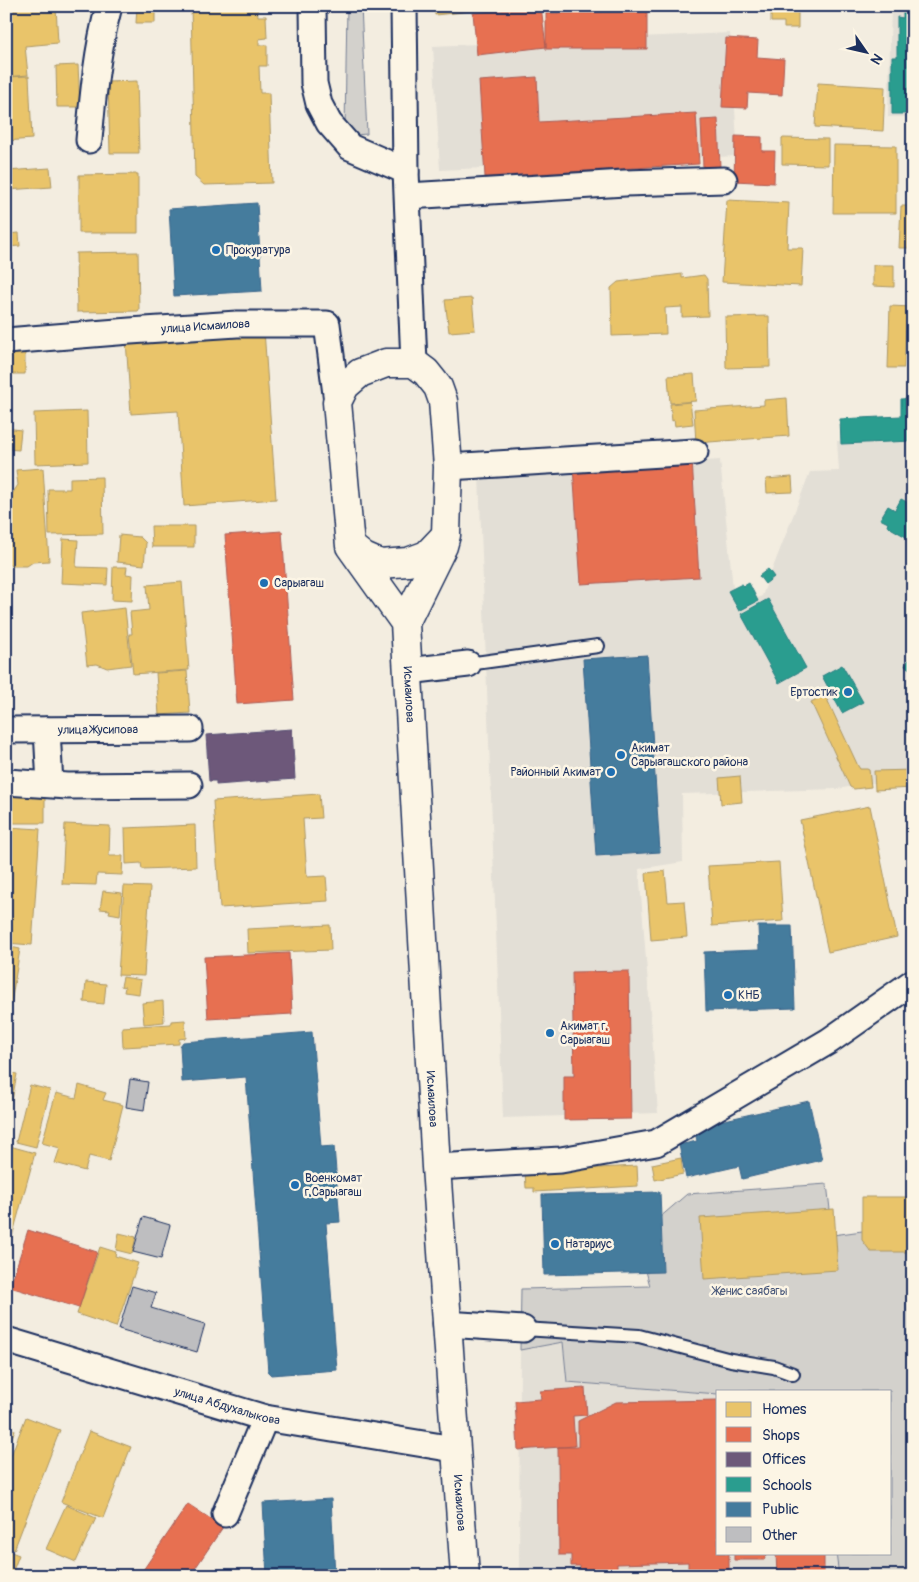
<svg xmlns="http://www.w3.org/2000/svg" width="919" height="1582" font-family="Pangolin,sans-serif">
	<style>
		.built { fill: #e3dfd6 }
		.green { fill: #d3d1cc; stroke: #778095 }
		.homes { fill: #e9c46a; stroke: #ab9766 }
		.shops { fill: #e76f51; stroke: #aa5c55 }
		.offices { fill: #6d597a; stroke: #544c72 }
		.schools { fill: #2a9d8f; stroke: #267c80 }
		.public { fill: #457b9d; stroke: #38648a }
		.building { fill: #bebec0; stroke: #1b2f5e }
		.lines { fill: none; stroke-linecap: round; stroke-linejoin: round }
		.lane-casing { stroke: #1b2f5e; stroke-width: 16 }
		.street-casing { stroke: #1b2f5e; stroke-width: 29 }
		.secondary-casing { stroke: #1b2f5e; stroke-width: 31 }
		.lane { stroke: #fcf5e5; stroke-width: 12 }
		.street { stroke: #fcf5e5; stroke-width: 25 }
		.secondary { stroke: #fcf5e5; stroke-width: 28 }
		.poi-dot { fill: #1f6fb2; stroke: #fcf5e5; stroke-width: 2 }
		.labels { text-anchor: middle; stroke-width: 5; stroke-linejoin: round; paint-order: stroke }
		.poi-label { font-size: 12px; fill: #1b2f5e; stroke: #fcf5e5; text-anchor: start }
		.street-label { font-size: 12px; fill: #1b2f5e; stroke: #fcf5e5 }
		.park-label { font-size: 12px; fill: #49587a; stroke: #fcf5e5 }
	</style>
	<rect width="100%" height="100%" fill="#f3ede0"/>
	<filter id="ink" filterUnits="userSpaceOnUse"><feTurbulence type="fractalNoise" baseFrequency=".02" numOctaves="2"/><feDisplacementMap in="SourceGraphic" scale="10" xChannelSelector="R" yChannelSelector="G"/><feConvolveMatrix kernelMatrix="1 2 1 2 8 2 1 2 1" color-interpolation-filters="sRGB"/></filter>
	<g filter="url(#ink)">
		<path class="built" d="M 891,7 L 913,8 L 913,117 L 888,117 Z
			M 730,33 L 738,156 L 440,170 L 433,46 Z
			M 913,437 L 913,776 L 837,789 L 682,794 L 683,862 L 639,869 L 658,1113 L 503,1118 L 479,475 L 720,460 L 735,608 L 762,596 L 810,472 L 839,471 L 837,441 Z
			M 563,1342 L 567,1382 L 718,1394 L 718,1553 L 836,1553 L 839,1576 L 519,1576 L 520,1350 Z"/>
		<path class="green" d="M 347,6 L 361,6 L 367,134 L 355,135 L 345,129 Z
			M 827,1184 L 833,1235 L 913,1224 L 913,1576 L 839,1576 L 836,1553 L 890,1553 L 890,1391 L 718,1391 L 718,1394 L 567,1382 L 563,1342 L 520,1350 L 521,1289 L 650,1286 L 637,1237 L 687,1194 Z"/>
		<path class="homes" d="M 6,6 L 56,6 L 58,43 L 25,46 L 28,75 L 6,77 Z
			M 137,6 L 155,6 L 155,23 L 136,23 Z
			M 191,6 L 257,6 L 258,16 L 266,16 L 267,38 L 259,39 L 259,45 L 267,45 L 267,66 L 259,66 L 260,93 L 269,93 L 272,183 L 204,185 L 195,177 Z
			M 434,6 L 501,6 L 501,8 L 435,15 Z
			M 712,6 L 765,6 L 712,10 Z
			M 771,8 L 787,8 L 787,12 L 798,11 L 798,28 L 784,28 L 784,22 L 771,22 Z
			M 78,65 L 80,107 L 57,107 L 56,66 Z
			M 29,76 L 32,139 L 6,141 L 6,77 Z
			M 137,81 L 139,153 L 110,153 L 108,82 Z
			M 818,83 L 885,87 L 883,131 L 815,127 Z
			M 782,138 L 828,139 L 828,165 L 782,164 Z
			M 834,145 L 896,146 L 896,213 L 833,213 Z
			M 50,168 L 52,187 L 6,190 L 6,171 Z
			M 138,174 L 138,233 L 79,233 L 79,175 Z
			M 727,200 L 789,203 L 787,248 L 803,248 L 801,286 L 722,282 Z
			M 901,206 L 913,206 L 913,248 L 899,248 Z
			M 19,233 L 20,246 L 6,247 L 6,234 Z
			M 138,252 L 139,311 L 77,312 L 76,253 Z
			M 873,265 L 894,265 L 894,287 L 873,286 Z
			M 682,274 L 682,278 L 704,275 L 707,279 L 708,316 L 682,317 L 682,307 L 665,308 L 666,334 L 612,336 L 611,288 L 618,282 Z
			M 472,298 L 475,330 L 449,332 L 445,300 Z
			M 890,306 L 912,307 L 911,330 L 906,330 L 904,368 L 888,368 Z
			M 769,316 L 770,367 L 726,368 L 725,317 Z
			M 264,330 L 276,499 L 184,506 L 178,411 L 131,414 L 126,340 Z
			M 6,350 L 25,350 L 25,374 L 6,374 Z
			M 694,374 L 696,401 L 670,403 L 668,376 Z
			M 787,398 L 789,436 L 696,443 L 694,410 L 764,405 L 764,400 Z
			M 690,402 L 693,424 L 675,426 L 674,420 L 672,421 L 670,404 Z
			M 87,411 L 88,462 L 35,464 L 34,413 Z
			M 6,428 L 21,430 L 19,450 L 6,449 Z
			M 43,468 L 49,561 L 33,562 L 27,566 L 11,566 L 6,563 L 6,494 L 12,494 L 18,485 L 16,470 Z
			M 102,477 L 103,534 L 49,535 L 48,489 L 70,489 L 70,478 Z
			M 792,477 L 793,492 L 767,493 L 766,479 Z
			M 151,526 L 194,526 L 194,547 L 152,547 Z
			M 119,535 L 140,537 L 146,543 L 144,565 L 117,562 Z
			M 63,539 L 78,540 L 76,567 L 108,568 L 107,585 L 61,583 Z
			M 113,567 L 127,567 L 126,574 L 133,575 L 132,601 L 112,600 Z
			M 182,582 L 189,670 L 133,674 L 129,634 L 132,634 L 130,612 L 149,610 L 147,585 Z
			M 125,608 L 131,665 L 107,668 L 97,664 L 87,665 L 81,613 Z
			M 187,671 L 190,713 L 159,715 L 156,673 Z
			M 825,695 L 858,766 L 860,769 L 867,769 L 869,770 L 871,787 L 854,789 L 850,787 L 811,702 Z
			M 913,770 L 913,788 L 875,790 L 874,771 Z
			M 740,776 L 742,802 L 721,804 L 719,778 Z
			M 9,794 L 45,794 L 45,823 L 9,823 Z
			M 319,794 L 321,818 L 303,819 L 307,877 L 326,876 L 328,901 L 220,908 L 213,801 Z
			M 870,806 L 897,937 L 828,952 L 800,820 Z
			M 65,824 L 110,826 L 109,856 L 123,856 L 122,875 L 97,874 L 96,885 L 62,884 Z
			M 195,825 L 196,867 L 142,869 L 141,863 L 126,864 L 125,828 Z
			M 7,827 L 40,829 L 32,945 L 6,943 Z
			M 779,862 L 783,921 L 712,926 L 708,866 Z
			M 665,871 L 668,902 L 684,901 L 687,937 L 651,940 L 646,873 Z
			M 124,886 L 150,887 L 144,976 L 118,975 Z
			M 103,891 L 122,893 L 120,915 L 109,913 L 110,910 L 100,909 Z
			M 330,925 L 331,950 L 248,953 L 247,929 Z
			M 6,946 L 20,949 L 7,1028 L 6,1028 Z
			M 123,977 L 141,980 L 139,994 L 124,992 L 125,987 L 121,986 Z
			M 86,982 L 106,984 L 104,1004 L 84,1002 Z
			M 163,1001 L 164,1022 L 144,1024 L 142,1003 Z
			M 185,1020 L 186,1038 L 179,1039 L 179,1044 L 123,1047 L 122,1027 L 171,1024 L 171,1021 Z
			M 6,1072 L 17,1074 L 12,1100 L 6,1099 Z
			M 30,1085 L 50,1090 L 36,1147 L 16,1142 Z
			M 79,1085 L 106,1093 L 103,1100 L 123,1105 L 109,1161 L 89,1156 L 85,1171 L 55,1163 L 60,1148 L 42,1143 L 56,1093 L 76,1098 Z
			M 6,1145 L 35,1153 L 12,1237 L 6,1236 Z
			M 681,1158 L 683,1174 L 655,1180 L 652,1164 Z
			M 637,1166 L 638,1186 L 534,1192 L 534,1188 L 526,1188 L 525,1172 Z
			M 862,1197 L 913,1197 L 913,1252 L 871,1252 L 862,1240 Z
			M 834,1209 L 838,1270 L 704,1279 L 700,1218 Z
			M 119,1233 L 136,1237 L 132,1254 L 116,1250 Z
			M 100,1247 L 116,1252 L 115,1256 L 138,1263 L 116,1327 L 77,1314 Z
			M 26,1417 L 60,1430 L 14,1550 L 6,1547 L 6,1468 Z
			M 6,1427 L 15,1430 L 6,1451 Z
			M 89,1431 L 131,1447 L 103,1518 L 61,1502 Z
			M 66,1505 L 96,1518 L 76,1562 L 46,1549 Z
			M 6,1550 L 19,1555 L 11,1576 L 6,1576 Z"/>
		<path class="shops" d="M 503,6 L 541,6 L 546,47 L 477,55 L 473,13 L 503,10 Z
			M 647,12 L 647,49 L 546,49 L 546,13 Z
			M 726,38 L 758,40 L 757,57 L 784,59 L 782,95 L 748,93 L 747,108 L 722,107 Z
			M 537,77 L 539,122 L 696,113 L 699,164 L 485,177 L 479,81 Z
			M 718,119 L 720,167 L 703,167 L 701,120 Z
			M 735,136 L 762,137 L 762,151 L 775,151 L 774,183 L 734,181 Z
			M 692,459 L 699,577 L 581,584 L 573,467 Z
			M 282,531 L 294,700 L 237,704 L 225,535 Z
			M 289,953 L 292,1014 L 208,1019 L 204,957 Z
			M 629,971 L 631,1119 L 564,1120 L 564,1076 L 574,1076 L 572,972 Z
			M 28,1230 L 97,1252 L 79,1308 L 10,1287 Z
			M 585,1388 L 587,1415 L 573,1416 L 575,1446 L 518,1450 L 515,1401 L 541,1399 L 540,1391 Z
			M 718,1400 L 718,1553 L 729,1553 L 729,1576 L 688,1576 L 688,1562 L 617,1564 L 617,1572 L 615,1576 L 584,1571 L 580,1569 L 580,1566 L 571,1566 L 571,1555 L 559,1555 L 558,1447 L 578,1447 L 578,1421 L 616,1402 Z
			M 188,1504 L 223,1527 L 190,1576 L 139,1576 Z
			M 734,1553 L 768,1553 L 764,1560 L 734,1560 Z
			M 776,1553 L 824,1553 L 824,1576 L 777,1576 Z"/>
		<path class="offices" d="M 292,729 L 295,779 L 216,785 L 216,781 L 209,781 L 206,735 Z"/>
		<path class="schools" d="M 903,6 L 913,6 L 913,114 L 892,114 L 892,57 L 897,57 L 897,17 L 903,18 Z
			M 913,398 L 913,441 L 841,444 L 840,419 L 901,416 L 901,399 Z
			M 901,499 L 913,505 L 913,541 L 887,526 L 888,523 L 880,519 L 888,506 L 895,510 Z
			M 768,569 L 774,577 L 765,584 L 759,576 Z
			M 749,583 L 758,601 L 739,611 L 728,591 L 742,584 L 744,586 Z
			M 768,599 L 806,668 L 779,683 L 741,614 Z
			M 913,652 L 913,671 L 905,666 Z
			M 842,665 L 863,702 L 842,713 L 822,676 Z"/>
		<path class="public" d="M 257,203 L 262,291 L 174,296 L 169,209 Z
			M 647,655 L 660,852 L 596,856 L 583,659 Z
			M 758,926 L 792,926 L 795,1008 L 706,1011 L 704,952 L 759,950 Z
			M 312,1032 L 321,1147 L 334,1146 L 340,1222 L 326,1223 L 337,1370 L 271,1375 L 268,1372 L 246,1077 L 182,1082 L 180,1046 L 183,1042 Z
			M 809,1101 L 822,1160 L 742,1179 L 739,1166 L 686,1178 L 679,1145 L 697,1141 L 694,1127 Z
			M 660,1192 L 663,1272 L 544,1275 L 542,1195 Z
			M 331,1499 L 335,1576 L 267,1576 L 263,1503 Z"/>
		<path class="building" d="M 130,1079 L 148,1082 L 144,1110 L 126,1107 Z
			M 143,1217 L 170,1225 L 161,1259 L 133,1252 Z
			M 132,1286 L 156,1293 L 151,1308 L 205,1324 L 197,1352 L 119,1329 Z"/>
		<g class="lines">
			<defs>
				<path id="lane" d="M 468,664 L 598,646
					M 523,1329 L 639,1336 L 731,1360 L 774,1367 L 793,1374"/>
				<g id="street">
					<path d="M 313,6 L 314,83 L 319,104 L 329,123 L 350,147 L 406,171"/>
					<path d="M 404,6 L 406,171 L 414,363"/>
					<path d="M 89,140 C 93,95 97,50 109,6"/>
					<path d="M 408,196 L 625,183 L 724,180"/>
					<path id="s1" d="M 6,341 L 130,331 L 237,324 L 327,324 L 337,402"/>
					<path d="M 448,467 L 695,452"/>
					<path d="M 408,671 L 468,664"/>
					<path id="s2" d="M 6,730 L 190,729"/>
					<path d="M 47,730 L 50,784"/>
					<path d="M 6,782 L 68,786 L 189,785"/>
					<path d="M 436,1167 L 561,1160 L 656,1143 L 829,1041 L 913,982"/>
					<path d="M 446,1324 L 523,1329"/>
					<path id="s3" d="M 6,1340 L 265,1418 L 454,1449"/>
					<path d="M 225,1514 L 265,1418"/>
				</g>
				<g id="secondary">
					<path d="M 354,549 L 364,557 L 380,564 L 408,562 L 427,555 L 445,536"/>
					<path id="s4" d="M 405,623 L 350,546 L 337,402 L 345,386 L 360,373 L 386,363 L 414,363 L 426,372 L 438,387 L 443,401 L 448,467 L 446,535 L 443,546 L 405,623 L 436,1167 L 465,1576"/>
				</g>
			</defs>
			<use href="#lane" class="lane-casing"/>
			<use href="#street" class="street-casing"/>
			<use href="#secondary" class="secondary-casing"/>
			<use href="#lane" class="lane"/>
			<use href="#street" class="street"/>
			<use href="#secondary" class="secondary"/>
		</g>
	</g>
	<g class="poi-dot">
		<circle cx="216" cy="250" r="5"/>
		<circle cx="264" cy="583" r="5"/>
		<circle cx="848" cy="692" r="5"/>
		<circle cx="621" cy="755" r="5"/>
		<circle cx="611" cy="772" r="5"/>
		<circle cx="728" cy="995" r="5"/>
		<circle cx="550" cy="1033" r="5"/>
		<circle cx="295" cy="1185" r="5"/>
		<circle cx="555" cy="1244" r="5"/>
	</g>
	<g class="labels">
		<g class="poi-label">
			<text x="226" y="254">Прокуратура</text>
			<text x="274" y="587">Сарыагаш</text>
			<text x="838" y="696" text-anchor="end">Ертостик</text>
			<text x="631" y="752">Акимат<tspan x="631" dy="14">Сарыагашского района</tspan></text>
			<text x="601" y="776" text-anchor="end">Районный Акимат</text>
			<text x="738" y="999">КНБ</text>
			<text x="560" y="1030">Акимат г.<tspan x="560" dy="14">Сарыагаш</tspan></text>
			<text x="305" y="1182">Военкомат<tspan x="305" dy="14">г.Сарыагаш</tspan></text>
			<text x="565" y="1248">Натариус</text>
		</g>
		<g class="street-label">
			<text dy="4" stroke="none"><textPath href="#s1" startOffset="200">улица Исмаилова</textPath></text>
			<text dy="4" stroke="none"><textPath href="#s4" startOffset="685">Исмаилова</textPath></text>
			<text dy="4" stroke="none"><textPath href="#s2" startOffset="92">улица Жусипова</textPath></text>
			<text dy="4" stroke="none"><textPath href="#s4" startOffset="1090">Исмаилова</textPath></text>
			<text dy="4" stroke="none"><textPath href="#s3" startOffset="231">улица Абдухалыкова</textPath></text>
			<text dy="4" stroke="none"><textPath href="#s4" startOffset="1495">Исмаилова</textPath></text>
		</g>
		<g class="park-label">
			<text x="750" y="1295">Женис саябагы</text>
		</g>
	</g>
	<rect width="919" height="1582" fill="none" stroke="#fcf5e5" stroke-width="25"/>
	<rect x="12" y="12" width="894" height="1557" fill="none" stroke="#1b2f5e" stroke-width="2" filter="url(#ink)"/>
	<rect x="716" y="1390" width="175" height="165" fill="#fcf5e5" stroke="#a2a6af"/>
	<rect x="726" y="1402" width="25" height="15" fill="#e9c46a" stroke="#a2a6af"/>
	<text x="762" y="1414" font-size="15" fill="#1b2f5e">Homes</text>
	<rect x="726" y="1427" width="25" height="15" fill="#e76f51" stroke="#a2a6af"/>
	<text x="762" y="1440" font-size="15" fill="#1b2f5e">Shops</text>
	<rect x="726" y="1452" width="25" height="15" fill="#6d597a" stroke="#a2a6af"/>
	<text x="762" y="1464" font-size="15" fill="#1b2f5e">Offices</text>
	<rect x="726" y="1477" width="25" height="15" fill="#2a9d8f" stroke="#a2a6af"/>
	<text x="762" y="1490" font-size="15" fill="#1b2f5e">Schools</text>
	<rect x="726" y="1502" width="25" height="15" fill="#457b9d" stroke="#a2a6af"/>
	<text x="762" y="1514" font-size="15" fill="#1b2f5e">Public</text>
	<rect x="726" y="1527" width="25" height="15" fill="#bebec0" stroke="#a2a6af"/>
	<text x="762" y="1540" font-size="15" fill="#1b2f5e">Other</text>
	<g transform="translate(866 52) rotate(124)" stroke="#fcf5e5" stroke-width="4" paint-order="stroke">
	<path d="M0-4L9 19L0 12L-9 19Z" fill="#1b2f5e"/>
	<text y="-8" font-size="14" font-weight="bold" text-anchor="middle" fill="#1b2f5e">N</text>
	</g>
</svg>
